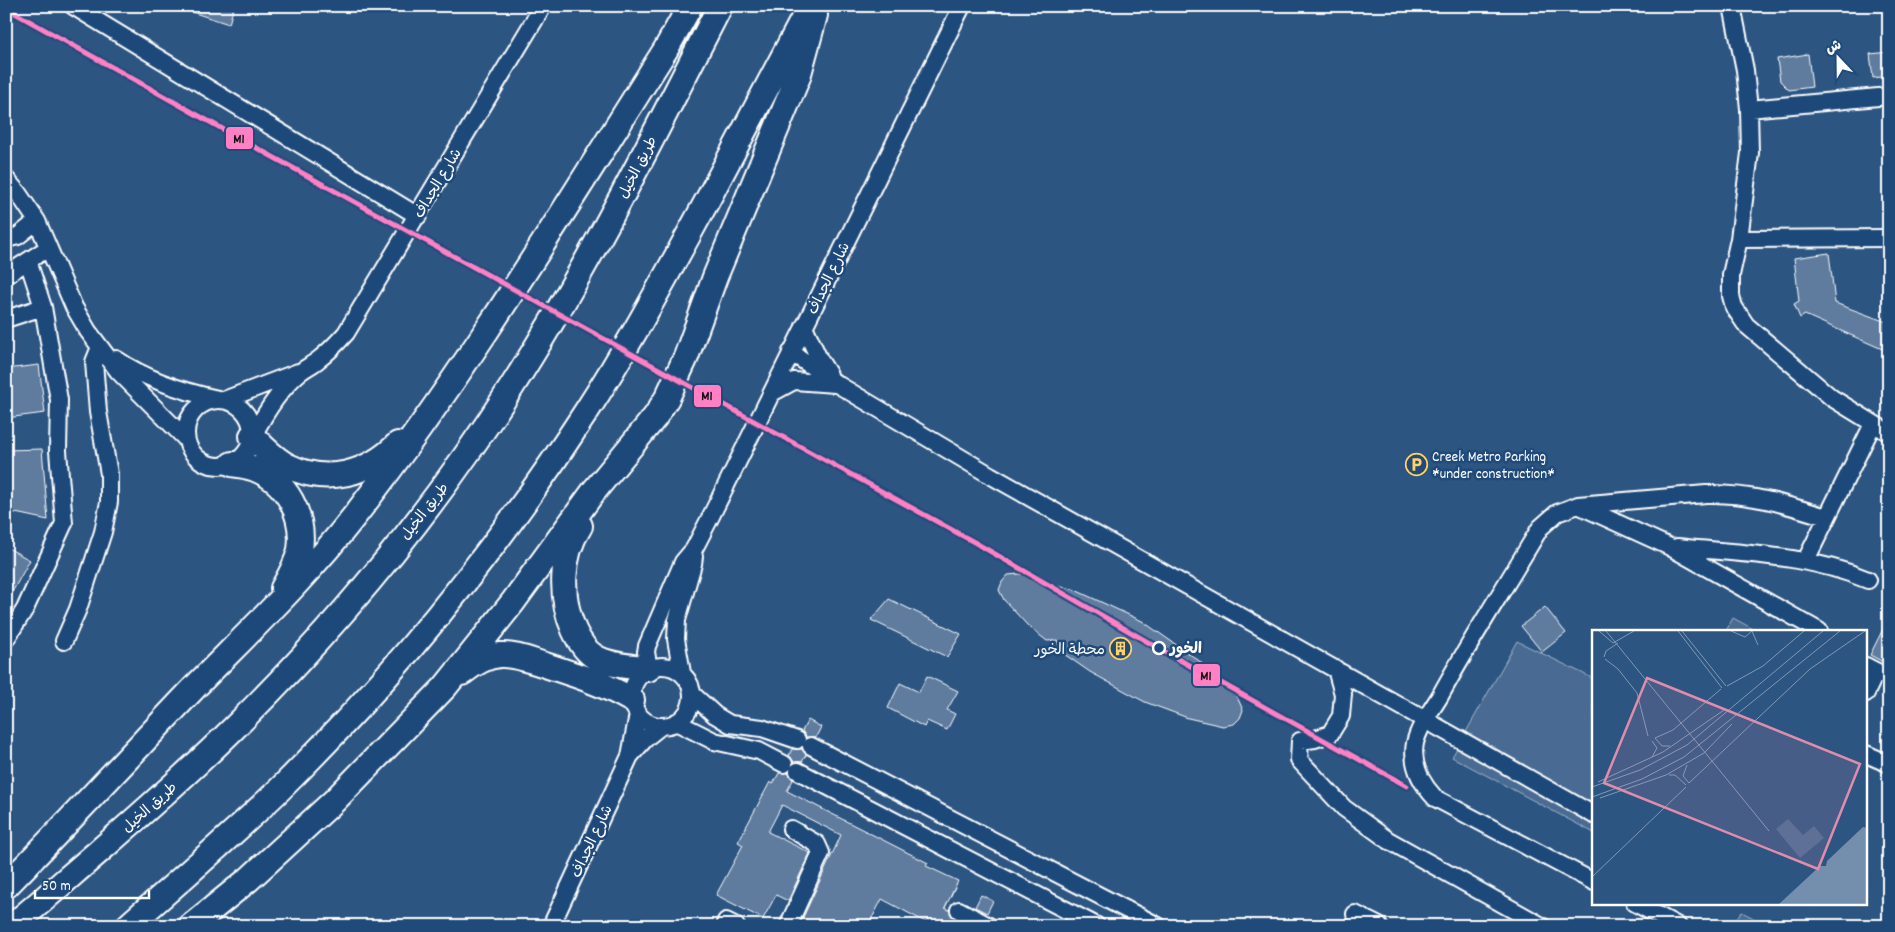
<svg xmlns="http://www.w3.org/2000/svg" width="1895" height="932" font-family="Dekko,'Playpen Sans Arabic',sans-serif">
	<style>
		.green { fill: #486b92; stroke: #a4b5c8 }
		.building { fill: #5e7c9f; stroke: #fff }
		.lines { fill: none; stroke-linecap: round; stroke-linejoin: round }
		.minor-casing { stroke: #fff; stroke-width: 20 }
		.highway-casing { stroke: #fff; stroke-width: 28 }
		.minor { stroke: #1f4a7a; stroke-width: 16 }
		.highway { stroke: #1f4a7a; stroke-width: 24 }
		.metro-1-casing { stroke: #1f4a7a; stroke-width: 9 }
		.metro-1 { stroke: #ff80c5; stroke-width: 5 }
		.stop-dot { fill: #1f4a7a; stroke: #fff; stroke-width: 2.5 }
		.labels { text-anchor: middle; stroke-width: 5; stroke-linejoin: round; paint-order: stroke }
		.street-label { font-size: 15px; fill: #fff; stroke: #1f4a7a }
		.poi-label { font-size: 15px; fill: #fff; stroke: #1f4a7a; text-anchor: start }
		.stop-label { font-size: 15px; font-weight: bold; fill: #fff; stroke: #1f4a7a; text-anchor: start }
		.inset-river { fill: none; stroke: #748fad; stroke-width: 2.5 }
		.inset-road { fill: none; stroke: #8099b4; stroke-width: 1 }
		.view { fill: #e08cad; fill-opacity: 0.15; stroke: #e08cad; stroke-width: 2.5 }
		.inset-edge { fill: none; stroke: #fff; stroke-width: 2.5 }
		.line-badge { stroke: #1f4a7a; stroke-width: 2 }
		.pale-badge-label { font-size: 14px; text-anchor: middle; font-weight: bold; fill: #111 }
	</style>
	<rect width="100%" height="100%" fill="#2c5582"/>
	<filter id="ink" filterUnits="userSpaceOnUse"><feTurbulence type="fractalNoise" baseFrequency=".02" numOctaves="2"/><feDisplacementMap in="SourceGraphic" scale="10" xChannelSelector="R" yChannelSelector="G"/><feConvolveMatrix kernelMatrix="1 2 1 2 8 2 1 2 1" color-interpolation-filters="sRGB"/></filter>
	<g filter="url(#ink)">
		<path class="green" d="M 1733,618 L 1757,631 L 1726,631 Z
			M 1517,641 L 1594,679 L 1594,833 L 1452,757 Z
			M 1742,912 L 1769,926 L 1731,926 Z"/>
		<path class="building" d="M 182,6 L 234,6 L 229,24 L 182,9 Z
			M 1889,52 L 1889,76 L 1873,78 L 1870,54 Z
			M 1808,54 L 1812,87 L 1789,90 L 1780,81 L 1777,59 Z
			M 1829,253 L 1835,303 L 1889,323 L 1889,352 L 1805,315 L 1800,318 L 1794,304 L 1799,301 L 1794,258 Z
			M 39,365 L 45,413 L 6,418 L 6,369 Z
			M 42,449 L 48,520 L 6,511 L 6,450 Z
			M 6,547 L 30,560 L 6,603 Z
			M 1019,574 L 1035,576 L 1058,586 L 1073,589 L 1142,621 L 1198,660 L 1228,687 L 1238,699 L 1243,710 L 1240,718 L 1234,724 L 1223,726 L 1188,718 L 1145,702 L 1090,672 L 1061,652 L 1057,640 L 1047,641 L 1028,626 L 1004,600 L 999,590 L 1002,582 L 1008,575 Z
			M 889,599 L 961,634 L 947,657 L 871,620 Z
			M 1545,607 L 1566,633 L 1542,652 L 1521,626 Z
			M 1889,617 L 1889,665 L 1870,655 Z
			M 927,676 L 958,691 L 947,710 L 955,714 L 947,730 L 927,721 L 924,727 L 888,708 L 900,683 L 919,692 Z
			M 808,720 L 821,727 L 816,737 L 806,737 L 802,731 Z
			M 792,749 L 802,749 L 806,755 L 802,762 L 794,762 L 789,755 Z
			M 779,773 L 788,773 L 793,780 L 787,791 L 928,863 L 926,866 L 958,881 L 945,908 L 949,910 L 954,919 L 967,926 L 933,926 L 882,899 L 868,926 L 799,926 L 841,835 L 782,805 L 768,832 L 810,853 L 788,901 L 776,895 L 763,919 L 716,895 L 743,845 L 738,842 L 770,782 L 773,784 Z
			M 981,895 L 993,901 L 987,913 L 975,907 Z"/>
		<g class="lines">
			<defs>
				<path id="minor" d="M 73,6 L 418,216
					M 1732,6 L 1745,70 L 1749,109 L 1750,153 L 1739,239 L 1731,275 L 1731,296 L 1734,307 L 1746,325 L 1832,398 L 1889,433
					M 1749,109 L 1889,96
					M 6,179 L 18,193 L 37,221 L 74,307 L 88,331 L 118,371 L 186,439
					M 6,239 L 18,236 L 37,221
					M 1739,239 L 1889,238
					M 6,275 L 48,248
					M 6,319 L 43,307
					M 804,326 L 819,359 L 829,375
					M 791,352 L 837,384 L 990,475 L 1594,815
					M 116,359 C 147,380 181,391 218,399
					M 772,393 L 794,381 L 835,384
					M 224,400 L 298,372
					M186 433a33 33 0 1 1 66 0a33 33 0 1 1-66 0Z
					M 253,436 C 265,413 279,390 299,373 C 305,368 312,365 318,360 C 329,352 338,342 346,333 L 543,6
					M 1580,506 L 1670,547 L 1819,631
					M 1677,547 C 1743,554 1805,554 1868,580
					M 1806,560 L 1873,424
					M 6,639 L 25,609 L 64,523 L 58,451 L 59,400 L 43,307 L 28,261
					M 64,641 L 78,609 L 103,532 L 109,502 L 109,474 L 98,412 L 94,362 L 100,347
					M632 696a30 30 0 1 1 60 0a30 30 0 1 1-60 0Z
					M 1866,666 L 1889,678
					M 649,669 L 646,652 L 647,646 L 683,562 L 694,549 L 711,516 L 962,6
					M 1336,669 L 1343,694 L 1341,716 L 1330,734 L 1315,739 L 1300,741 L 1299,760 L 1344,808 L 1388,840 L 1542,926
					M 682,673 L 676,639 L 677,620 L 693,564 L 694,556
					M 1866,693 L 1876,672
					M 692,694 L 715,715 L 730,724 L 762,728 L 797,740
					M 676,722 L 714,741 L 759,751 L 784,764
					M 811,746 L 1158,926
					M 1866,754 L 1889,764
					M 630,756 L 646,738 L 661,726
					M 798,771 L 1097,926
					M 1594,882 L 1435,798 C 1421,783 1411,765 1415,743 C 1419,726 1431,711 1440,696 C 1471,639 1507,584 1540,528 L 1557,513 L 1578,505 L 1706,494 C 1750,493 1785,504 1826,517
					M 1635,903 L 1678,926
					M 959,910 L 989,926
					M 1355,914 L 1379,926
					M 726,921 L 736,926
					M 551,926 L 630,756 L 638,714
					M 788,926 L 821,853 L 817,844 L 791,829"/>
				<path id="highway" d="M 252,436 C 263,447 274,459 288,466 C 327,485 368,474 398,444
					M 232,464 C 240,465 248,466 255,469 C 287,481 305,516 300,550 C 297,563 290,576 283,588
					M 580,526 C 560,556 560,598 574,630 C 579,641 585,651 595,657 C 610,666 631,666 648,669
					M 462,673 C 473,664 485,656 500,655 C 516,654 531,661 545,665 C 576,675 604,684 632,700
					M 6,886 C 70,821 132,753 195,687 C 250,631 307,577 356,514 C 470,367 566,206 666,49 L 690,6
					M 12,926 C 41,902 69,877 97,853 C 144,812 192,770 236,726 C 339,624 433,510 511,388 C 589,266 654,135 720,6
					M 128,926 C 179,881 230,837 279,790 C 395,676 497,549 586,412 C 630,344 668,272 707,201 C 741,136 776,71 810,6
					M 191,926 L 249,879 L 334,801 L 445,687 L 513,602 L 594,491 L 655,417 L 667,398 L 686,357 L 715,277 L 798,77 L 815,15"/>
			</defs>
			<use href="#minor" class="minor-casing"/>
			<use href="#highway" class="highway-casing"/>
			<use href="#minor" class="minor"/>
			<use href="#highway" class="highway"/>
			<defs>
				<path id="metro-1" d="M 6,8 L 253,146 L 974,542 L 1167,653 L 1407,786"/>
			</defs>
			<use href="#metro-1" class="metro-1-casing"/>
			<use href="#metro-1" class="metro-1"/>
		</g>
	</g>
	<defs>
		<symbol id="parking-ring" viewBox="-11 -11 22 22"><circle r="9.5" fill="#1f4a7a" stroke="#ffd166" stroke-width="1.5"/><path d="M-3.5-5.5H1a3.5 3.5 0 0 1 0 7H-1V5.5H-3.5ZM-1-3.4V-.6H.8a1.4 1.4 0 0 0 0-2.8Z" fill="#ffd166"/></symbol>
		<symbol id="building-ring" viewBox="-11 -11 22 22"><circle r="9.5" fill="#1f4a7a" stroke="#ffd166" stroke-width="1.5"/><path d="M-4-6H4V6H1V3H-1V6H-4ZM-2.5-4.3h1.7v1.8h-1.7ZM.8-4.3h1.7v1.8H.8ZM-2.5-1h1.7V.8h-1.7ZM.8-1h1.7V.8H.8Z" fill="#ffd166"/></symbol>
	</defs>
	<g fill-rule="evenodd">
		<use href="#parking-ring" x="1404" y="452" width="25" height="25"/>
		<use href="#building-ring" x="1108" y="636" width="25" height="25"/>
	</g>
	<circle class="stop-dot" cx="1159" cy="648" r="6"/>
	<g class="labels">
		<g class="street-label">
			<text transform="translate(637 167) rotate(-63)" y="5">طريق الخيل</text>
			<text transform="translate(437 183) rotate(-59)" y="5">شارع الجداف</text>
			<text transform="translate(828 278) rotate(-64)" y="5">شارع الجداف</text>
			<text transform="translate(424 511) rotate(-52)" y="5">طريق الخيل</text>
			<text transform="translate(149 807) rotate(-42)" y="5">طريق الخيل</text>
			<text transform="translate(591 841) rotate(-65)" y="5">شارع الجداف</text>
		</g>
		<g class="poi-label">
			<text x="1432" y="461">Creek Metro Parking<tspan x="1432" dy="17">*under construction*</tspan></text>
			<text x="1105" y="654" text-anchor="end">محطة الخور</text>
		</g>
		<g class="stop-label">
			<text x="1170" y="653">الخور</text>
		</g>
	</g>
	<g transform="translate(1592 630)">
		<rect width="275" height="275" fill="#2c5582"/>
		<path d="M 196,189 L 211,205 L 222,196 L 232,208 L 208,228 L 184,199 Z" fill="#486b92"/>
		<path d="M 271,197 L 275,198 L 275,274 L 187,274 L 228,236 L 234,236 L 235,231 Z" fill="#748fad"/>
		<path class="inset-river" d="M 215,274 L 216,264 L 232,267 L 254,262 L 275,249"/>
		<path class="inset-road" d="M 7,1 L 21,13 L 42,1M 14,1 L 177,201M 86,1 L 130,58M 90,1 L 134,56M 139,1 L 153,7 L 160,1M 160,1 L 166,15M 12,27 L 14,21 L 26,13M 13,29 L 26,39 L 45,63 L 56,106M 135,56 L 171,36 L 212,1M 63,108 L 81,100 L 129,59M 63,108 L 70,116 L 78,116M 60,111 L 65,118 L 60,127M 95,135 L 91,146 L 97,153M 77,145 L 83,145 L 94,155M 6,152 L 71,122 L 132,80M 97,153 L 218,39 L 273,1M 0,157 L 48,140 L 95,115 L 231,1M 0,167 L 50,149 L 92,127 L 248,1M 8,168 L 74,145 L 112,123 L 140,94M 0,247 L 94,157"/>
		<path class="view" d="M 55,48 L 268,134 L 226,239 L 12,153 Z"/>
		<rect width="275" height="275" class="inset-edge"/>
	</g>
	<g class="line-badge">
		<rect x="225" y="126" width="29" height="24" rx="5" fill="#ff80c5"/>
		<rect x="693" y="384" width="29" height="24" rx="5" fill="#ff80c5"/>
		<rect x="1192" y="663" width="29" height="24" rx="5" fill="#ff80c5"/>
	</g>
	<g class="pale-badge-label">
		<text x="239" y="143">M1</text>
		<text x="707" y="400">M1</text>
		<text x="1206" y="680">M1</text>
	</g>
	<rect width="1895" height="932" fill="none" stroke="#1f4a7a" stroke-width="25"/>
	<rect x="12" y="12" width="1870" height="907" fill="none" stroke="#fff" stroke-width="2" filter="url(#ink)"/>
	<g transform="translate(1838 58) rotate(338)" stroke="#1f4a7a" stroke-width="4" paint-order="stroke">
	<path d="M0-4L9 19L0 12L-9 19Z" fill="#ffffff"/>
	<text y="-8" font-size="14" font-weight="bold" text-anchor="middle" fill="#ffffff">ش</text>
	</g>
	<path d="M35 890v8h114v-8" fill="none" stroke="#ffffff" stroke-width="2.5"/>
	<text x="42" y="890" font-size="15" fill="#ffffff" stroke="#1f4a7a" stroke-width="4" paint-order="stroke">50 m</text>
</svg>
